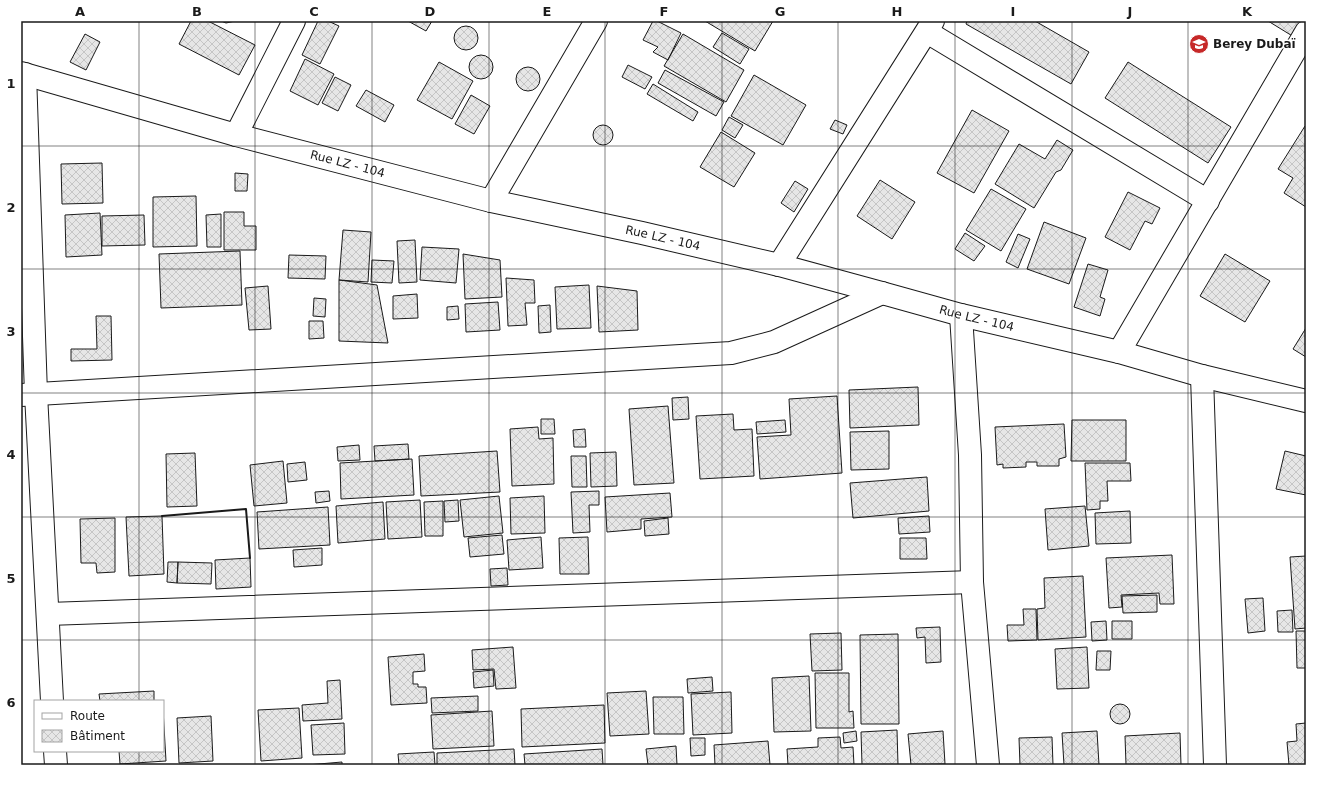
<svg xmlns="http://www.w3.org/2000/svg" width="1327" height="786" font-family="'DejaVu Sans',sans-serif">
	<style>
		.building { fill: url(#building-cross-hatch); stroke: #1a1a1a }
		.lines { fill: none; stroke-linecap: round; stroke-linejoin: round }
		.minor-casing { stroke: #1a1a1a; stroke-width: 24 }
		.minor { stroke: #fff; stroke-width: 22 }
		.wall { stroke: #1a1a1a; stroke-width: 2 }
		.grid { fill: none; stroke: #1a1a1a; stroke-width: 1; stroke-opacity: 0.55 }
		.labels { text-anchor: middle; stroke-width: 3; stroke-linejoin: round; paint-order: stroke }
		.poi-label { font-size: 12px; font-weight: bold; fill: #1a1a1a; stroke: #fff; text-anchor: start }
		.street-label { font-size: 12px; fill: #1a1a1a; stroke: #fff }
		.neatline { fill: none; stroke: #1a1a1a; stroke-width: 1.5 }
		.grid-label { font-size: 13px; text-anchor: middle; font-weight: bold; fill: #1a1a1a }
	</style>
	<defs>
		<pattern id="building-cross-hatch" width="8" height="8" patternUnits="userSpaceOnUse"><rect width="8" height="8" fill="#e6e6e6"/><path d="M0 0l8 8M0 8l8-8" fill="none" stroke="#c5c5c5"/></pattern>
	</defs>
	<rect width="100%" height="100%" fill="#fff"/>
	<path class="building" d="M 191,21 L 208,21 L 255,45 L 239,75 L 179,44 Z
		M 221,21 L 235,21 L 226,23 Z
		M 318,21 L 328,21 L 339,26 L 320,64 L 302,55 Z
		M 408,21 L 432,21 L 426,31 Z
		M 653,21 L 657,21 L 681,33 L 668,60 L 653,52 L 658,47 L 643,40 Z
		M 705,21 L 773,21 L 755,51 Z
		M 967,21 L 1035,21 L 1089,52 L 1071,84 L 966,24 Z
		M 1268,21 L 1304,21 L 1294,37 Z
		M454 38a12 12 0 1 1 24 0a12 12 0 1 1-24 0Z
		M 722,33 L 749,49 L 740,64 L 713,47 Z
		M 85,34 L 100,42 L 86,70 L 70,62 Z
		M 683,34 L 744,70 L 726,102 L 664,66 Z
		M469 67a12 12 0 1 1 24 0a12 12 0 1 1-24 0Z
		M 305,59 L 334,74 L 318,105 L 290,91 Z
		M 439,62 L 473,81 L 452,119 L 417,100 Z
		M 1128,62 L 1231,127 L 1208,163 L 1105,98 Z
		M 628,65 L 652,77 L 645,89 L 622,77 Z
		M516 79a12 12 0 1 1 24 0a12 12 0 1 1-24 0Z
		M 665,70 L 724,102 L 716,116 L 658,83 Z
		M 754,75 L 806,105 L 783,145 L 731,116 Z
		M 335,77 L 351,85 L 338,111 L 322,103 Z
		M 653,84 L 698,112 L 693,121 L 647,94 Z
		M 366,90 L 394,105 L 385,122 L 356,106 Z
		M 471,95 L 490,106 L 474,134 L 455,124 Z
		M 972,110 L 1009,131 L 974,193 L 937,173 Z
		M 729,117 L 743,125 L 735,138 L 722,130 Z
		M 835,120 L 847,125 L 843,134 L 830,129 Z
		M593 135a10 10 0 1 1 20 0a10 10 0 1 1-20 0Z
		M 1305,126 L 1306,127 L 1306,207 L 1284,193 L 1293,178 L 1278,169 Z
		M 721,132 L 755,153 L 734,187 L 700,167 Z
		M 1057,140 L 1073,150 L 1061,170 L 1056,172 L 1034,208 L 995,184 L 1019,144 L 1045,159 Z
		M 102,163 L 103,203 L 62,204 L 61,164 Z
		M 235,173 L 248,174 L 247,191 L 235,191 Z
		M 880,180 L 915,202 L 892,239 L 857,216 Z
		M 795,181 L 808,189 L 794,212 L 781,203 Z
		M 991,189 L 1026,209 L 1001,251 L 966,230 Z
		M 1128,192 L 1160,208 L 1152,224 L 1145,221 L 1130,250 L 1105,237 Z
		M 196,196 L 197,246 L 153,247 L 153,197 Z
		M 224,212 L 244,212 L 244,226 L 256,226 L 256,250 L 224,250 Z
		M 100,213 L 102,255 L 66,257 L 65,215 Z
		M 221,214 L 221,247 L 207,247 L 206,215 Z
		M 144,215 L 145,245 L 102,246 L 102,216 Z
		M 1044,222 L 1086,238 L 1069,284 L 1027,269 Z
		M 343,230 L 371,232 L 368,282 L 339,280 Z
		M 965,233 L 985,246 L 974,261 L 955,249 Z
		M 1018,234 L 1030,239 L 1018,268 L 1006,262 Z
		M 415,240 L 417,282 L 399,283 L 397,241 Z
		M 422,247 L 459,249 L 456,283 L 420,280 Z
		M 240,251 L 242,305 L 161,308 L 159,254 Z
		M 463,254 L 500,260 L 502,297 L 465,299 Z
		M 1225,254 L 1270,281 L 1245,322 L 1200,296 Z
		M 289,255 L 326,256 L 325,279 L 288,278 Z
		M 372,260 L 394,261 L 392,283 L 371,282 Z
		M 1088,264 L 1108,270 L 1100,297 L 1105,299 L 1100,316 L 1074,307 Z
		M 506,278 L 534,280 L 535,303 L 525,303 L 527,325 L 508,326 Z
		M 339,280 L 377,285 L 388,343 L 339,341 Z
		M 589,285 L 591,328 L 557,329 L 555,287 Z
		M 268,286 L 271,329 L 249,330 L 245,288 Z
		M 597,286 L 637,291 L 638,330 L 599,332 Z
		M 417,294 L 418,318 L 393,319 L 393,296 Z
		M 314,298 L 326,299 L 325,317 L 313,316 Z
		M 498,302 L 500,330 L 466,332 L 465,304 Z
		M 550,305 L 551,332 L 539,333 L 538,306 Z
		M 458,306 L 459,319 L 447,320 L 447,307 Z
		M 96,316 L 111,316 L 112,360 L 71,361 L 71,349 L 97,349 Z
		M 309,321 L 323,321 L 324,338 L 309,339 Z
		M 1306,328 L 1306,357 L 1293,349 Z
		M 918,387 L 919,425 L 850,428 L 849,390 Z
		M 837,396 L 842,473 L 760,479 L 757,437 L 791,435 L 789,399 Z
		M 688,397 L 689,419 L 673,420 L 672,398 Z
		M 668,406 L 674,483 L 634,485 L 629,409 Z
		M 733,414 L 734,430 L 752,429 L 754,476 L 700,479 L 696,416 Z
		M 541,419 L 554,419 L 555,434 L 541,434 Z
		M 785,420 L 786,432 L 757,434 L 756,422 Z
		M 1072,420 L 1126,420 L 1126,461 L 1071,461 Z
		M 1064,424 L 1066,457 L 1059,459 L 1059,466 L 1037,466 L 1037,462 L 1026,462 L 1026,467 L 1003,468 L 1003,464 L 997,465 L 995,427 Z
		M 538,427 L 539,439 L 553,438 L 554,484 L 512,486 L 510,429 Z
		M 585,429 L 586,447 L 574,447 L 573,430 Z
		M 889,431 L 889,469 L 851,470 L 850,432 Z
		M 408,444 L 409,459 L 375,461 L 374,446 Z
		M 359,445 L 360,460 L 338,461 L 337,447 Z
		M 497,451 L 500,492 L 421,496 L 419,456 Z
		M 1285,451 L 1306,456 L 1306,495 L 1276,489 Z
		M 616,452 L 617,486 L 591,487 L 590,453 Z
		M 195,453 L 197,506 L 167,507 L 166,454 Z
		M 571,456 L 586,456 L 587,487 L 572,487 Z
		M 412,459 L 414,495 L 341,499 L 340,463 Z
		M 283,461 L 287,503 L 254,506 L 250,465 Z
		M 305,462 L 307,480 L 288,482 L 287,464 Z
		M 1085,463 L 1130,463 L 1131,481 L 1107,481 L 1108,501 L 1100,501 L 1100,509 L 1087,510 Z
		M 927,477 L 929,511 L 853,518 L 850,483 Z
		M 329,491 L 330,501 L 316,503 L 315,492 Z
		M 599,491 L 599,505 L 589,505 L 590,532 L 573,533 L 571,492 Z
		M 670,493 L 672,517 L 641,519 L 641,529 L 607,532 L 605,497 Z
		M 499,496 L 503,533 L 464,537 L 460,500 Z
		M 544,496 L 545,533 L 511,534 L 510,498 Z
		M 420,500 L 422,537 L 388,539 L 386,502 Z
		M 458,500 L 459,521 L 445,522 L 444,501 Z
		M 443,501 L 443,536 L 425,536 L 424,502 Z
		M 383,502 L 385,539 L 338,543 L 336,506 Z
		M 1085,506 L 1089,546 L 1048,550 L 1045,509 Z
		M 328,507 L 330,545 L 259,549 L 257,512 Z
		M 1130,511 L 1131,543 L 1096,544 L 1095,513 Z
		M 162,516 L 164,574 L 129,576 L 126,517 Z
		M 929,516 L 930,532 L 899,534 L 898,518 Z
		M 115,518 L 115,572 L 97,573 L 96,563 L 81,563 L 80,519 Z
		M 668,518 L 669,534 L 645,536 L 644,521 Z
		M 502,535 L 504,554 L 470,557 L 468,538 Z
		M 541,537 L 543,568 L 509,570 L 507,540 Z
		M 588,537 L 589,574 L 560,574 L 559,538 Z
		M 900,538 L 926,538 L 927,559 L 900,559 Z
		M 322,548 L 322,565 L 294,567 L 293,550 Z
		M 1172,555 L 1174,604 L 1160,604 L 1159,593 L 1121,595 L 1122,607 L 1109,608 L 1106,558 Z
		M 1306,556 L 1306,628 L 1295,629 L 1290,557 Z
		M 250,558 L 251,587 L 216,589 L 215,560 Z
		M 168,562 L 178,562 L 177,583 L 167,582 Z
		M 178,562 L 212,563 L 211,584 L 177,583 Z
		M 507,568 L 508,585 L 491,586 L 490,569 Z
		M 1083,576 L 1086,637 L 1038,640 L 1037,609 L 1045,608 L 1044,578 Z
		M 1157,595 L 1157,612 L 1123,613 L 1122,596 Z
		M 1263,598 L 1265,631 L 1248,633 L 1245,599 Z
		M 1023,609 L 1036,609 L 1037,640 L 1008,641 L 1007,625 L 1024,625 Z
		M 1292,610 L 1293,632 L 1278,632 L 1277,611 Z
		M 1106,621 L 1107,640 L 1092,641 L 1091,622 Z
		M 1112,621 L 1132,621 L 1132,639 L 1112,639 Z
		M 940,627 L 941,662 L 926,663 L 925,637 L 917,638 L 916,628 Z
		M 1296,631 L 1306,631 L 1306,668 L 1297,668 Z
		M 841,633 L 842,670 L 812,671 L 810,634 Z
		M 898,634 L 899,724 L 861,724 L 860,635 Z
		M 513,647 L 516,688 L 496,689 L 494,669 L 473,670 L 472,650 Z
		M 1087,647 L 1089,688 L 1057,689 L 1055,649 Z
		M 1097,651 L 1111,651 L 1110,670 L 1096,670 Z
		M 424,654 L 425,671 L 413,672 L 413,684 L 418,684 L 418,687 L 426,687 L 427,703 L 391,705 L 388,657 Z
		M 493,670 L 494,686 L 474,688 L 473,672 Z
		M 815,673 L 849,673 L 849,712 L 853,711 L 854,728 L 816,728 Z
		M 809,676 L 811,731 L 774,732 L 772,678 Z
		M 712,677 L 713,691 L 688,693 L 687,679 Z
		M 340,680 L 342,719 L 303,721 L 302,705 L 328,703 L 327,681 Z
		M 154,691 L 154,701 L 163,701 L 100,701 L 99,694 Z
		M 646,691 L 649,734 L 610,736 L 607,693 Z
		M 731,692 L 732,733 L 693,735 L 691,694 Z
		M 478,696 L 478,711 L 432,713 L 431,698 Z
		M 653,697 L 683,697 L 684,734 L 654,734 Z
		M1110 714a10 10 0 1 1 20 0a10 10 0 1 1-20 0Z
		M 604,705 L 605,743 L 522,747 L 521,709 Z
		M 299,708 L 302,758 L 261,761 L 258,710 Z
		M 163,709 L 166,761 L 120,764 L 119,751 L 163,751 Z
		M 492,711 L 494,746 L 433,749 L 431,715 Z
		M 211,716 L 213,761 L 179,763 L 177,718 Z
		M 344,723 L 345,754 L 313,755 L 311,725 Z
		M 1306,723 L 1306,765 L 1289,765 L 1287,742 L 1297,741 L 1296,724 Z
		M 897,730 L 898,765 L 862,765 L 861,732 Z
		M 856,731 L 857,741 L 844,743 L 843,733 Z
		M 943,731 L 945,764 L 911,765 L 908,734 Z
		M 1097,731 L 1099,765 L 1064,765 L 1062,733 Z
		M 1180,733 L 1181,765 L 1126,765 L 1125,736 Z
		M 840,737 L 841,748 L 853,747 L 854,765 L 788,765 L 787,749 L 818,747 L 818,738 Z
		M 1052,737 L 1053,765 L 1020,765 L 1019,738 Z
		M 690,738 L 705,738 L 705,755 L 691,756 Z
		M 768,741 L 770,765 L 715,765 L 714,745 Z
		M 676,746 L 677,765 L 648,765 L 646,749 Z
		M 514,749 L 515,765 L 437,765 L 437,753 Z
		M 602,749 L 603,765 L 525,765 L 524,754 Z
		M 434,752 L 435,765 L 399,765 L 398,754 Z
		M 342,762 L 342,765 L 307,765 Z"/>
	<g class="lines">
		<defs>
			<g id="minor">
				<path d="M 927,32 L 1208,201"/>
				<path id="s1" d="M 21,73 L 236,135 L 491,201 L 642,233 L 779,265 L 882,293 L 961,315 L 1119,352 L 1202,376 L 1306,401"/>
				<path d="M 25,74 L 36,394 L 52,701"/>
				<path d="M 236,135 L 294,21"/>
				<path d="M 491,201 L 596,21"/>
				<path d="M 779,265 L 933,21"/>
				<path d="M 961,315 L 970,455 L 972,582 L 988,765"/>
				<path d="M 1119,352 L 1306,32"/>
				<path d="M 1202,376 L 1215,765"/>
				<path d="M 21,395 L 731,353 L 774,342 L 882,293"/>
				<path d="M 48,614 L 972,582"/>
				<path d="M 55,751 L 56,765"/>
			</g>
		</defs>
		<use href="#minor" class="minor-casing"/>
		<use href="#minor" class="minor"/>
		<path class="wall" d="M 162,516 L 246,509 L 250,558"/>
	</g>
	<path class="grid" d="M 139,21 L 139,701M 255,21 L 255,765M 372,21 L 372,765M 489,21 L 489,765M 605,21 L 605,765M 722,21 L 722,765M 838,21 L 838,765M 955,21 L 955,765M 1072,21 L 1072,765M 1188,21 L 1188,765M 21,146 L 1306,146M 21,269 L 1306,269M 21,393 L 1306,393M 21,517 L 1306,517M 21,640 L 1306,640M 139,751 L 139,765"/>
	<defs>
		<symbol id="school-disc" viewBox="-11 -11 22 22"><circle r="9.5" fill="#c62828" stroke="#fff"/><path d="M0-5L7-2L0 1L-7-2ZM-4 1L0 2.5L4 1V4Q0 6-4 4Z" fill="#fff"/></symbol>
	</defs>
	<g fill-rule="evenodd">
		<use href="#school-disc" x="1188" y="33" width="22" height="22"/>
	</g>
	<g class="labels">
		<g class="poi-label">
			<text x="1213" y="48">Berey Dubaï</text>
		</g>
		<g class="street-label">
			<text dy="4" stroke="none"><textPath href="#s1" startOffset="339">Rue LZ - 104</textPath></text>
			<text dy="4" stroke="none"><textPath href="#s1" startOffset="663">Rue LZ - 104</textPath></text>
			<text dy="4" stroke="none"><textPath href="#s1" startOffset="987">Rue LZ - 104</textPath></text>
		</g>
	</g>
	<rect width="1327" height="786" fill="none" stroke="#ffffff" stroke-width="44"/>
	<rect x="34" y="700" width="130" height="52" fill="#ffffff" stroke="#a3a3a3"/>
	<rect x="42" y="713" width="20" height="6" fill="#ffffff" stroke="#a3a3a3"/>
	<text x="70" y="720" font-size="12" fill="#1a1a1a">Route</text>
	<rect x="42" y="730" width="20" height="12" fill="url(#building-cross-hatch)" stroke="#a3a3a3"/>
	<text x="70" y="740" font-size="12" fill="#1a1a1a">Bâtiment</text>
	<rect x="22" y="22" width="1283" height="742" class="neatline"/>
	<g class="grid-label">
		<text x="80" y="16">A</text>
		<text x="197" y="16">B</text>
		<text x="314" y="16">C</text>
		<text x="430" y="16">D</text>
		<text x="547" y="16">E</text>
		<text x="664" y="16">F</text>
		<text x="780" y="16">G</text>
		<text x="897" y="16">H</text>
		<text x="1013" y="16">I</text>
		<text x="1130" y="16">J</text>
		<text x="1247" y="16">K</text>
		<text x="11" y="88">1</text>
		<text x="11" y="212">2</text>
		<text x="11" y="336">3</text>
		<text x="11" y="459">4</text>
		<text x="11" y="583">5</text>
		<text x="11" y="707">6</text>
	</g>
</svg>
